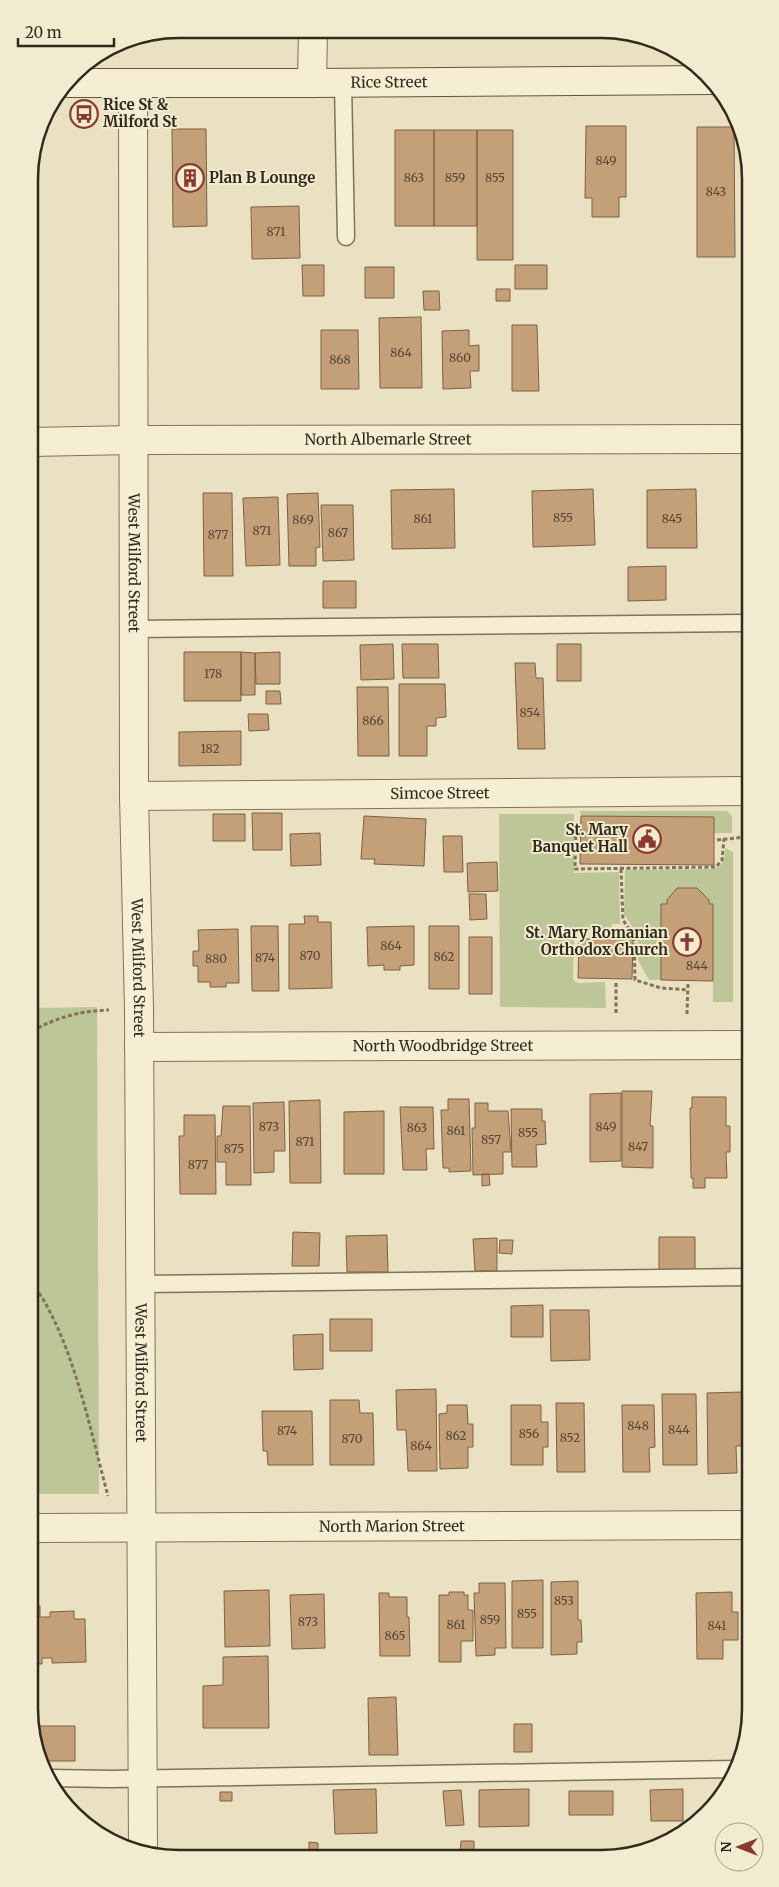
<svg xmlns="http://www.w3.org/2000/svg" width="779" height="1887" font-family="Merriweather,serif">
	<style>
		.green { fill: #bcc696 }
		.building { fill: #c4a079; stroke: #7e6042 }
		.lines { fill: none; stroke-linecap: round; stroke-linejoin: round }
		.lane-casing { stroke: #81725a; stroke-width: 19 }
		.street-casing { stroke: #81725a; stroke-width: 30 }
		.secondary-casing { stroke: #63543d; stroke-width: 30 }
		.path { stroke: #81725a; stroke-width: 3; stroke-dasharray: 4 2.5; stroke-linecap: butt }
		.lane { stroke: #f5eed3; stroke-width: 16 }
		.street { stroke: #f5eed3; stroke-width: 28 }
		.secondary { stroke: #f5eed3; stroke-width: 28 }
		.labels { text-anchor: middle; stroke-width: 4; stroke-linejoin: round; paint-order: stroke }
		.number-label { font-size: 12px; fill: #564734 }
		.street-label { font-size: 15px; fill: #32291d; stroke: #f1ebcf }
		.poi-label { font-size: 15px; font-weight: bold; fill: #32291d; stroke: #f1ebcf; text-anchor: start }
		.rim { fill: none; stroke: #32291d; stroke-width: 2.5 }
	</style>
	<rect width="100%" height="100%" fill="#e9e1c1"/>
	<path class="green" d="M 580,811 L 727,811 L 732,816 L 732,833 L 714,833 L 714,817 L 581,816 Z
		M 499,814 L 574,814 L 574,873 L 619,872 L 620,924 L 612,924 L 612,936 L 597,936 L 597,932 L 586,929 L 579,931 L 574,940 L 573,978 L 575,982 L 579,983 L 605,982 L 606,1008 L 500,1007 Z
		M 725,848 L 733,852 L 733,1002 L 713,1002 L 713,904 L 709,904 L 709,900 L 697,889 L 677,889 L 667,900 L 667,904 L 661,904 L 661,980 L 649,980 L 638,960 L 637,934 L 624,914 L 625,870 L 713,869 C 724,866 725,858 725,848 Z
		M 97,1007 L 99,1494 L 33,1494 L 32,1008 Z"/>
	<path class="building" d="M 586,126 L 626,126 L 626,197 L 619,197 L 619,217 L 592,217 L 592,198 L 585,198 Z
		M 697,127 L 734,127 L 735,257 L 697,257 Z
		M 172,129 L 206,129 L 207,226 L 173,227 Z
		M 395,130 L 434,130 L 434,226 L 395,226 Z
		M 434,130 L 477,130 L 477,226 L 434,226 Z
		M 477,130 L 513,130 L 513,260 L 477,260 Z
		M 299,206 L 300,258 L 252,259 L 251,207 Z
		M 302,265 L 324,265 L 324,296 L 303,296 Z
		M 515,265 L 547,265 L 547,289 L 515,289 Z
		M 365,267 L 394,267 L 394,298 L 365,298 Z
		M 496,289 L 510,289 L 510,301 L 496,301 Z
		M 423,291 L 439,291 L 440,310 L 424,310 Z
		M 421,317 L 422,388 L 380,388 L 379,318 Z
		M 512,325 L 537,325 L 539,391 L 512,391 Z
		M 321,330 L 358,330 L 359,389 L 321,389 Z
		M 469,330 L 469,346 L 479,345 L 479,371 L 470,371 L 471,388 L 443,389 L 442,331 Z
		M 454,489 L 455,548 L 392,549 L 391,490 Z
		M 593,489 L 595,545 L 533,547 L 532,491 Z
		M 696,489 L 697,548 L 647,548 L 647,490 Z
		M 203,493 L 232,493 L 233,576 L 204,576 Z
		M 318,493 L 320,547 L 316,548 L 316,566 L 289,566 L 287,494 Z
		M 278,497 L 280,565 L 246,566 L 243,498 Z
		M 321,505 L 353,505 L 354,560 L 323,561 Z
		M 666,566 L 666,600 L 628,601 L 628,567 Z
		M 323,581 L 356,581 L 356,608 L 323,608 Z
		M 393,644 L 394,679 L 361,680 L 360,645 Z
		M 402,644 L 438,644 L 439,678 L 403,678 Z
		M 557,644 L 581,644 L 581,681 L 557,681 Z
		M 184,652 L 241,652 L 241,701 L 184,701 Z
		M 241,652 L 255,653 L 255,695 L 241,695 Z
		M 280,652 L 280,684 L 256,684 L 255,653 Z
		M 515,663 L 535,663 L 536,678 L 543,678 L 545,749 L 518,749 Z
		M 399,684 L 445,684 L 446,717 L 436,718 L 436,726 L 427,726 L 427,756 L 399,756 Z
		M 357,687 L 388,687 L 389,756 L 358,756 Z
		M 266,691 L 280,691 L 281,704 L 266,704 Z
		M 248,714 L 268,714 L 269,730 L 249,731 Z
		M 241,731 L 241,765 L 179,766 L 179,732 Z
		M 252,813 L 282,813 L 282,850 L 253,850 Z
		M 213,814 L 245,814 L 245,841 L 213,841 Z
		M 364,816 L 426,819 L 424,866 L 374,864 L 375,859 L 361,859 Z
		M 581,816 L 714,817 L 714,865 L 580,864 Z
		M 320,833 L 321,865 L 291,866 L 290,834 Z
		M 443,836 L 462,836 L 463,872 L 444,872 Z
		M 497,862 L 498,891 L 468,892 L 467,863 Z
		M 677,888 L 697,888 L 709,900 L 709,904 L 713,904 L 713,981 L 661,980 L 661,904 L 667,904 L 667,900 Z
		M 469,894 L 486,894 L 487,919 L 470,920 Z
		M 304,916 L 318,916 L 318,922 L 331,922 L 332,988 L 289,989 L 289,924 L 305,924 Z
		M 251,926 L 278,926 L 279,991 L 252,991 Z
		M 414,926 L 414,965 L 400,966 L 400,970 L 384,970 L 384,965 L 368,966 L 367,927 Z
		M 429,926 L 459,926 L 459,989 L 429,989 Z
		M 238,929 L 239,983 L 226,983 L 226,987 L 210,987 L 210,982 L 198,982 L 198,966 L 193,966 L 193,951 L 199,951 L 198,930 Z
		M 469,937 L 492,937 L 492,994 L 469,994 Z
		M 579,939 L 633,939 L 632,979 L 578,978 Z
		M 622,1091 L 652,1091 L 650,1126 L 653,1126 L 653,1168 L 622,1167 Z
		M 621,1093 L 621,1161 L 590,1162 L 590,1094 Z
		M 692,1097 L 726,1097 L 726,1126 L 730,1126 L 730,1152 L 726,1152 L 727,1178 L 705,1178 L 705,1188 L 693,1188 L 693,1178 L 691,1178 L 690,1108 L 692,1108 Z
		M 448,1099 L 469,1099 L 471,1171 L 449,1172 L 449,1168 L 443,1168 L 441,1110 L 448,1110 Z
		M 320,1100 L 321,1183 L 290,1183 L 289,1101 Z
		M 284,1102 L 285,1151 L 274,1151 L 274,1172 L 254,1173 L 253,1103 Z
		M 475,1103 L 488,1103 L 488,1111 L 508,1111 L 511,1152 L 503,1152 L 503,1174 L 473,1175 L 472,1128 L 475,1128 Z
		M 223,1106 L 250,1106 L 251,1185 L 226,1185 L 226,1162 L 217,1162 L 217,1136 L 221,1136 Z
		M 400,1107 L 433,1107 L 434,1149 L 426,1149 L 427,1170 L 403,1170 Z
		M 511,1109 L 542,1109 L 542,1121 L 545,1121 L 546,1144 L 536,1145 L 537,1167 L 512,1167 Z
		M 384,1111 L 384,1174 L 344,1174 L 344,1112 Z
		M 184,1115 L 215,1115 L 216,1194 L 180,1194 L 179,1136 L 184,1136 Z
		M 482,1174 L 489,1174 L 490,1185 L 482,1186 Z
		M 293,1232 L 320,1233 L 319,1266 L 292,1266 Z
		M 387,1235 L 388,1272 L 347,1272 L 346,1236 Z
		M 659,1237 L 695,1237 L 695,1273 L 659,1273 Z
		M 497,1238 L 497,1271 L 475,1271 L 473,1239 Z
		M 500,1240 L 513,1240 L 512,1254 L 499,1253 Z
		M 543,1305 L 543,1337 L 511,1337 L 511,1306 Z
		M 550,1310 L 589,1310 L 590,1360 L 551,1361 Z
		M 330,1319 L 372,1319 L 372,1351 L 330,1351 Z
		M 323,1334 L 323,1369 L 294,1370 L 293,1335 Z
		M 436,1389 L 437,1471 L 408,1471 L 406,1430 L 397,1430 L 396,1390 Z
		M 742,1392 L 743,1446 L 736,1446 L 737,1473 L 708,1474 L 707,1393 Z
		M 662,1394 L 696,1394 L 697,1465 L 663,1465 Z
		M 330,1400 L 359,1400 L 360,1413 L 373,1413 L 374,1465 L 330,1465 Z
		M 556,1403 L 584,1403 L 585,1472 L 557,1472 Z
		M 447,1405 L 467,1405 L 468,1424 L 473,1424 L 473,1447 L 468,1447 L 468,1468 L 440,1469 L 439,1414 L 447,1413 Z
		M 511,1405 L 541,1405 L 541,1422 L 548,1422 L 548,1447 L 543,1447 L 543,1465 L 511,1465 Z
		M 622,1405 L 654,1405 L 655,1447 L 649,1448 L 650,1472 L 623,1472 Z
		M 262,1411 L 312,1411 L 313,1465 L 268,1465 L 267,1451 L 263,1451 Z
		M 543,1580 L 543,1648 L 512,1648 L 512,1581 Z
		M 578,1581 L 578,1620 L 581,1620 L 582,1642 L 577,1642 L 577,1654 L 551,1655 L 551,1582 Z
		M 479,1583 L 505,1583 L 506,1648 L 495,1648 L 495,1655 L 476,1656 L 474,1593 L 479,1593 Z
		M 269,1590 L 270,1646 L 225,1647 L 224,1591 Z
		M 449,1592 L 464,1592 L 464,1595 L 468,1595 L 468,1610 L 473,1610 L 473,1641 L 461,1641 L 461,1662 L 439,1662 L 439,1595 L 449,1595 Z
		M 732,1592 L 732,1612 L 738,1612 L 738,1640 L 723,1640 L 723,1659 L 697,1659 L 696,1593 Z
		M 379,1593 L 389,1593 L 389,1597 L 407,1597 L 407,1617 L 409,1617 L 410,1656 L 380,1656 Z
		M 324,1594 L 325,1648 L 292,1649 L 290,1595 Z
		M 33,1606 L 40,1606 L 40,1617 L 50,1617 L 50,1612 L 74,1611 L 74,1619 L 85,1619 L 86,1662 L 52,1663 L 52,1658 L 42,1658 L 42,1664 L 34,1664 Z
		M 268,1656 L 269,1728 L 203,1728 L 203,1686 L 223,1685 L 223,1657 Z
		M 396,1697 L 398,1755 L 369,1755 L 368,1698 Z
		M 514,1724 L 532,1724 L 532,1752 L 514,1752 Z
		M 36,1726 L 75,1726 L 75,1761 L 42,1761 L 36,1751 Z
		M 376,1789 L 377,1833 L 335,1834 L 333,1790 Z
		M 529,1789 L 529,1826 L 479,1827 L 479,1790 Z
		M 683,1789 L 683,1821 L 651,1821 L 650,1790 Z
		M 461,1790 L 464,1825 L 446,1826 L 443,1791 Z
		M 569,1791 L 613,1791 L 613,1815 L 569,1815 Z
		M 220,1792 L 232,1792 L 232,1801 L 220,1801 Z
		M 710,1797 L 721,1797 L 710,1809 Z
		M 461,1841 L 474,1841 L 474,1854 L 460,1854 Z
		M 309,1842 L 318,1843 L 318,1855 L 309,1855 Z"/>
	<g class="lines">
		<defs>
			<path id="lane" d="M 343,83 L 346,237
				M 133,629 L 747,623
				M 140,1284 L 749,1277
				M 51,1778 L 111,1779 L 736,1769"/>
			<g id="street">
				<path id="s1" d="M 133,83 L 134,796 L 139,1009 L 143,1853"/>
				<path d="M 312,83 L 313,30"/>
				<path id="s2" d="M 30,442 L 133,440 L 746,439"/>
				<path id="s3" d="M 134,796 L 747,791"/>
				<path id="s4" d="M 139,1047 L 748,1045"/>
				<path id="s5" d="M 33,1528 L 749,1525"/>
			</g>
			<g id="secondary">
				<path id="s6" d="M 67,83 L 312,83 L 711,80"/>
			</g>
		</defs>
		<use href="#lane" class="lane-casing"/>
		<use href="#street" class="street-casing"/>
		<use href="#secondary" class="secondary-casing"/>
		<path class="path" d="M 158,33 L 274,31 L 282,36
			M 347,36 L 356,32 L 633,33
			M 576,823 L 575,869 L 716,867 L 722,860 L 724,839
			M 717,840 L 746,837
			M 621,869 L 623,920 L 634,936 L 635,980 L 661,988 L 688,990
			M 616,983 L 616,1015
			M 687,1014 L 688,983
			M 32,1031 C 58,1017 80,1011 109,1010
			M 32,1282 C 38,1292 45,1301 50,1312 C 78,1366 92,1437 108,1496"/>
		<use href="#lane" class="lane"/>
		<use href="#street" class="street"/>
		<use href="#secondary" class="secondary"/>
	</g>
	<defs>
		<symbol id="bus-ring" viewBox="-11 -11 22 22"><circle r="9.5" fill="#f1ebcf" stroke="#8b382f" stroke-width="1.5"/><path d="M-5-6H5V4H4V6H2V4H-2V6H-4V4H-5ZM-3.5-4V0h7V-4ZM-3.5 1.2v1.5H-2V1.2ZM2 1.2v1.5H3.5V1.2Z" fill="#8b382f"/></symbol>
		<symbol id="building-ring" viewBox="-11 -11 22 22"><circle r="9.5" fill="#f1ebcf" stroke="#8b382f" stroke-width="1.5"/><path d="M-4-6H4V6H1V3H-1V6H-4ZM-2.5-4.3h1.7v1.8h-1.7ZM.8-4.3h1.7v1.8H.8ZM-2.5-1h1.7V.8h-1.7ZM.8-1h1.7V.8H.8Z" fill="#8b382f"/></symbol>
		<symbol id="civic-ring" viewBox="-11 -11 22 22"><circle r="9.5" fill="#f1ebcf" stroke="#8b382f" stroke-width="1.5"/><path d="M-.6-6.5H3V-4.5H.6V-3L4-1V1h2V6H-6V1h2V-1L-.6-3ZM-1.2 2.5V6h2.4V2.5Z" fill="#8b382f"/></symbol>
		<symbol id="church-ring" viewBox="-11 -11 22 22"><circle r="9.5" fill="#f1ebcf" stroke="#8b382f" stroke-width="1.5"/><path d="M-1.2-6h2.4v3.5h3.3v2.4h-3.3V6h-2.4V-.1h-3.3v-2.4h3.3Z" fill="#8b382f"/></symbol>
	</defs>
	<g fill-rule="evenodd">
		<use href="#bus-ring" x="68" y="98" width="32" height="32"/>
		<use href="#building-ring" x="174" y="162" width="32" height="32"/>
		<use href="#civic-ring" x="631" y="823" width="32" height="32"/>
		<use href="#church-ring" x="671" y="926" width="32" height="32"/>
	</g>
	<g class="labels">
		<g class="number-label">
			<text x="606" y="165">849</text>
			<text x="414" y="182">863</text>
			<text x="455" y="182">859</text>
			<text x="495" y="182">855</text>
			<text x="716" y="196">843</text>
			<text x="276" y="236">871</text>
			<text x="401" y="357">864</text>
			<text x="460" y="362">860</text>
			<text x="340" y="364">868</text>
			<text x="563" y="522">855</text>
			<text x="423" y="523">861</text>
			<text x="672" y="523">845</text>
			<text x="303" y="524">869</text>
			<text x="262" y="535">871</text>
			<text x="338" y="537">867</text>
			<text x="218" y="539">877</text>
			<text x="213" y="678">178</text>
			<text x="530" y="717">854</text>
			<text x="373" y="725">866</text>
			<text x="210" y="753">182</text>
			<text x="391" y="950">864</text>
			<text x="310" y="960">870</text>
			<text x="444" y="961">862</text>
			<text x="265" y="962">874</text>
			<text x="216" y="963">880</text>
			<text x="697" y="970">844</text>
			<text x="269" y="1131">873</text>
			<text x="606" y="1131">849</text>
			<text x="417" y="1132">863</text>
			<text x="456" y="1135">861</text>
			<text x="528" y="1137">855</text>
			<text x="491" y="1144">857</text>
			<text x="305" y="1146">871</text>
			<text x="638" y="1151">847</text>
			<text x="234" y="1153">875</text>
			<text x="198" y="1169">877</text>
			<text x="638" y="1430">848</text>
			<text x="679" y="1434">844</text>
			<text x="287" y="1435">874</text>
			<text x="529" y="1438">856</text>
			<text x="456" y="1440">862</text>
			<text x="570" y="1442">852</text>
			<text x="352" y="1443">870</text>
			<text x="421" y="1450">864</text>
			<text x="564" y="1605">853</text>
			<text x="527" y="1618">855</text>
			<text x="490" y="1624">859</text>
			<text x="308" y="1626">873</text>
			<text x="456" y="1629">861</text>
			<text x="717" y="1630">841</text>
			<text x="395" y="1640">865</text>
		</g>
		<g class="street-label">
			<text dy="5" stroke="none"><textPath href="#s6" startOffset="322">Rice Street</textPath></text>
			<text dy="5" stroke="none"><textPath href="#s2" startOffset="358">North Albemarle Street</textPath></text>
			<text dy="5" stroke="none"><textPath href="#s1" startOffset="480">West Milford Street</textPath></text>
			<text dy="5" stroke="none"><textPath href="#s3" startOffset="306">Simcoe Street</textPath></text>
			<text dy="5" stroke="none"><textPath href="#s1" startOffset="885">West Milford Street</textPath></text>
			<text dy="5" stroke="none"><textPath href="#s4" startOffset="304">North Woodbridge Street</textPath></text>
			<text dy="5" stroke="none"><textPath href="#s1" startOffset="1290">West Milford Street</textPath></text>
			<text dy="5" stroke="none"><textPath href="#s5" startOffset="359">North Marion Street</textPath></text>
		</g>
		<g class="poi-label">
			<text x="103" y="110">Rice St &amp;<tspan x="103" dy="17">Milford St</tspan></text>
			<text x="209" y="183">Plan B Lounge</text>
			<text x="628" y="835" text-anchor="end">St. Mary<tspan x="628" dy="17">Banquet Hall</tspan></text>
			<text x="668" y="938" text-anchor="end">St. Mary Romanian<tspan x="668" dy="17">Orthodox Church</tspan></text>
		</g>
	</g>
	<path d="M0 0H779V1887H0ZM179 38H601A141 141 0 0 1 742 179V1709A141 141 0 0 1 601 1850H179A141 141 0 0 1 38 1709V179A141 141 0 0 1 179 38Z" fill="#f1ebcf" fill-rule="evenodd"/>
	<path class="rim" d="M179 38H601A141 141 0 0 1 742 179V1709A141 141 0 0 1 601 1850H179A141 141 0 0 1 38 1709V179A141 141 0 0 1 179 38Z"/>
	<g transform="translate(739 1847) rotate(270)"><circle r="24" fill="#f1ebcf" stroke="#a59d88"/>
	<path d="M0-4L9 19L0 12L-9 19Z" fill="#8b382f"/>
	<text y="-8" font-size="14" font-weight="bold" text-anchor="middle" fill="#32291d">N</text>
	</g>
	<path d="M18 38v8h96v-8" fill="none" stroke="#32291d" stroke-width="2.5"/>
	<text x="25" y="38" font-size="15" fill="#32291d" stroke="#f1ebcf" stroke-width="4" paint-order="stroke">20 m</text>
</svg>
